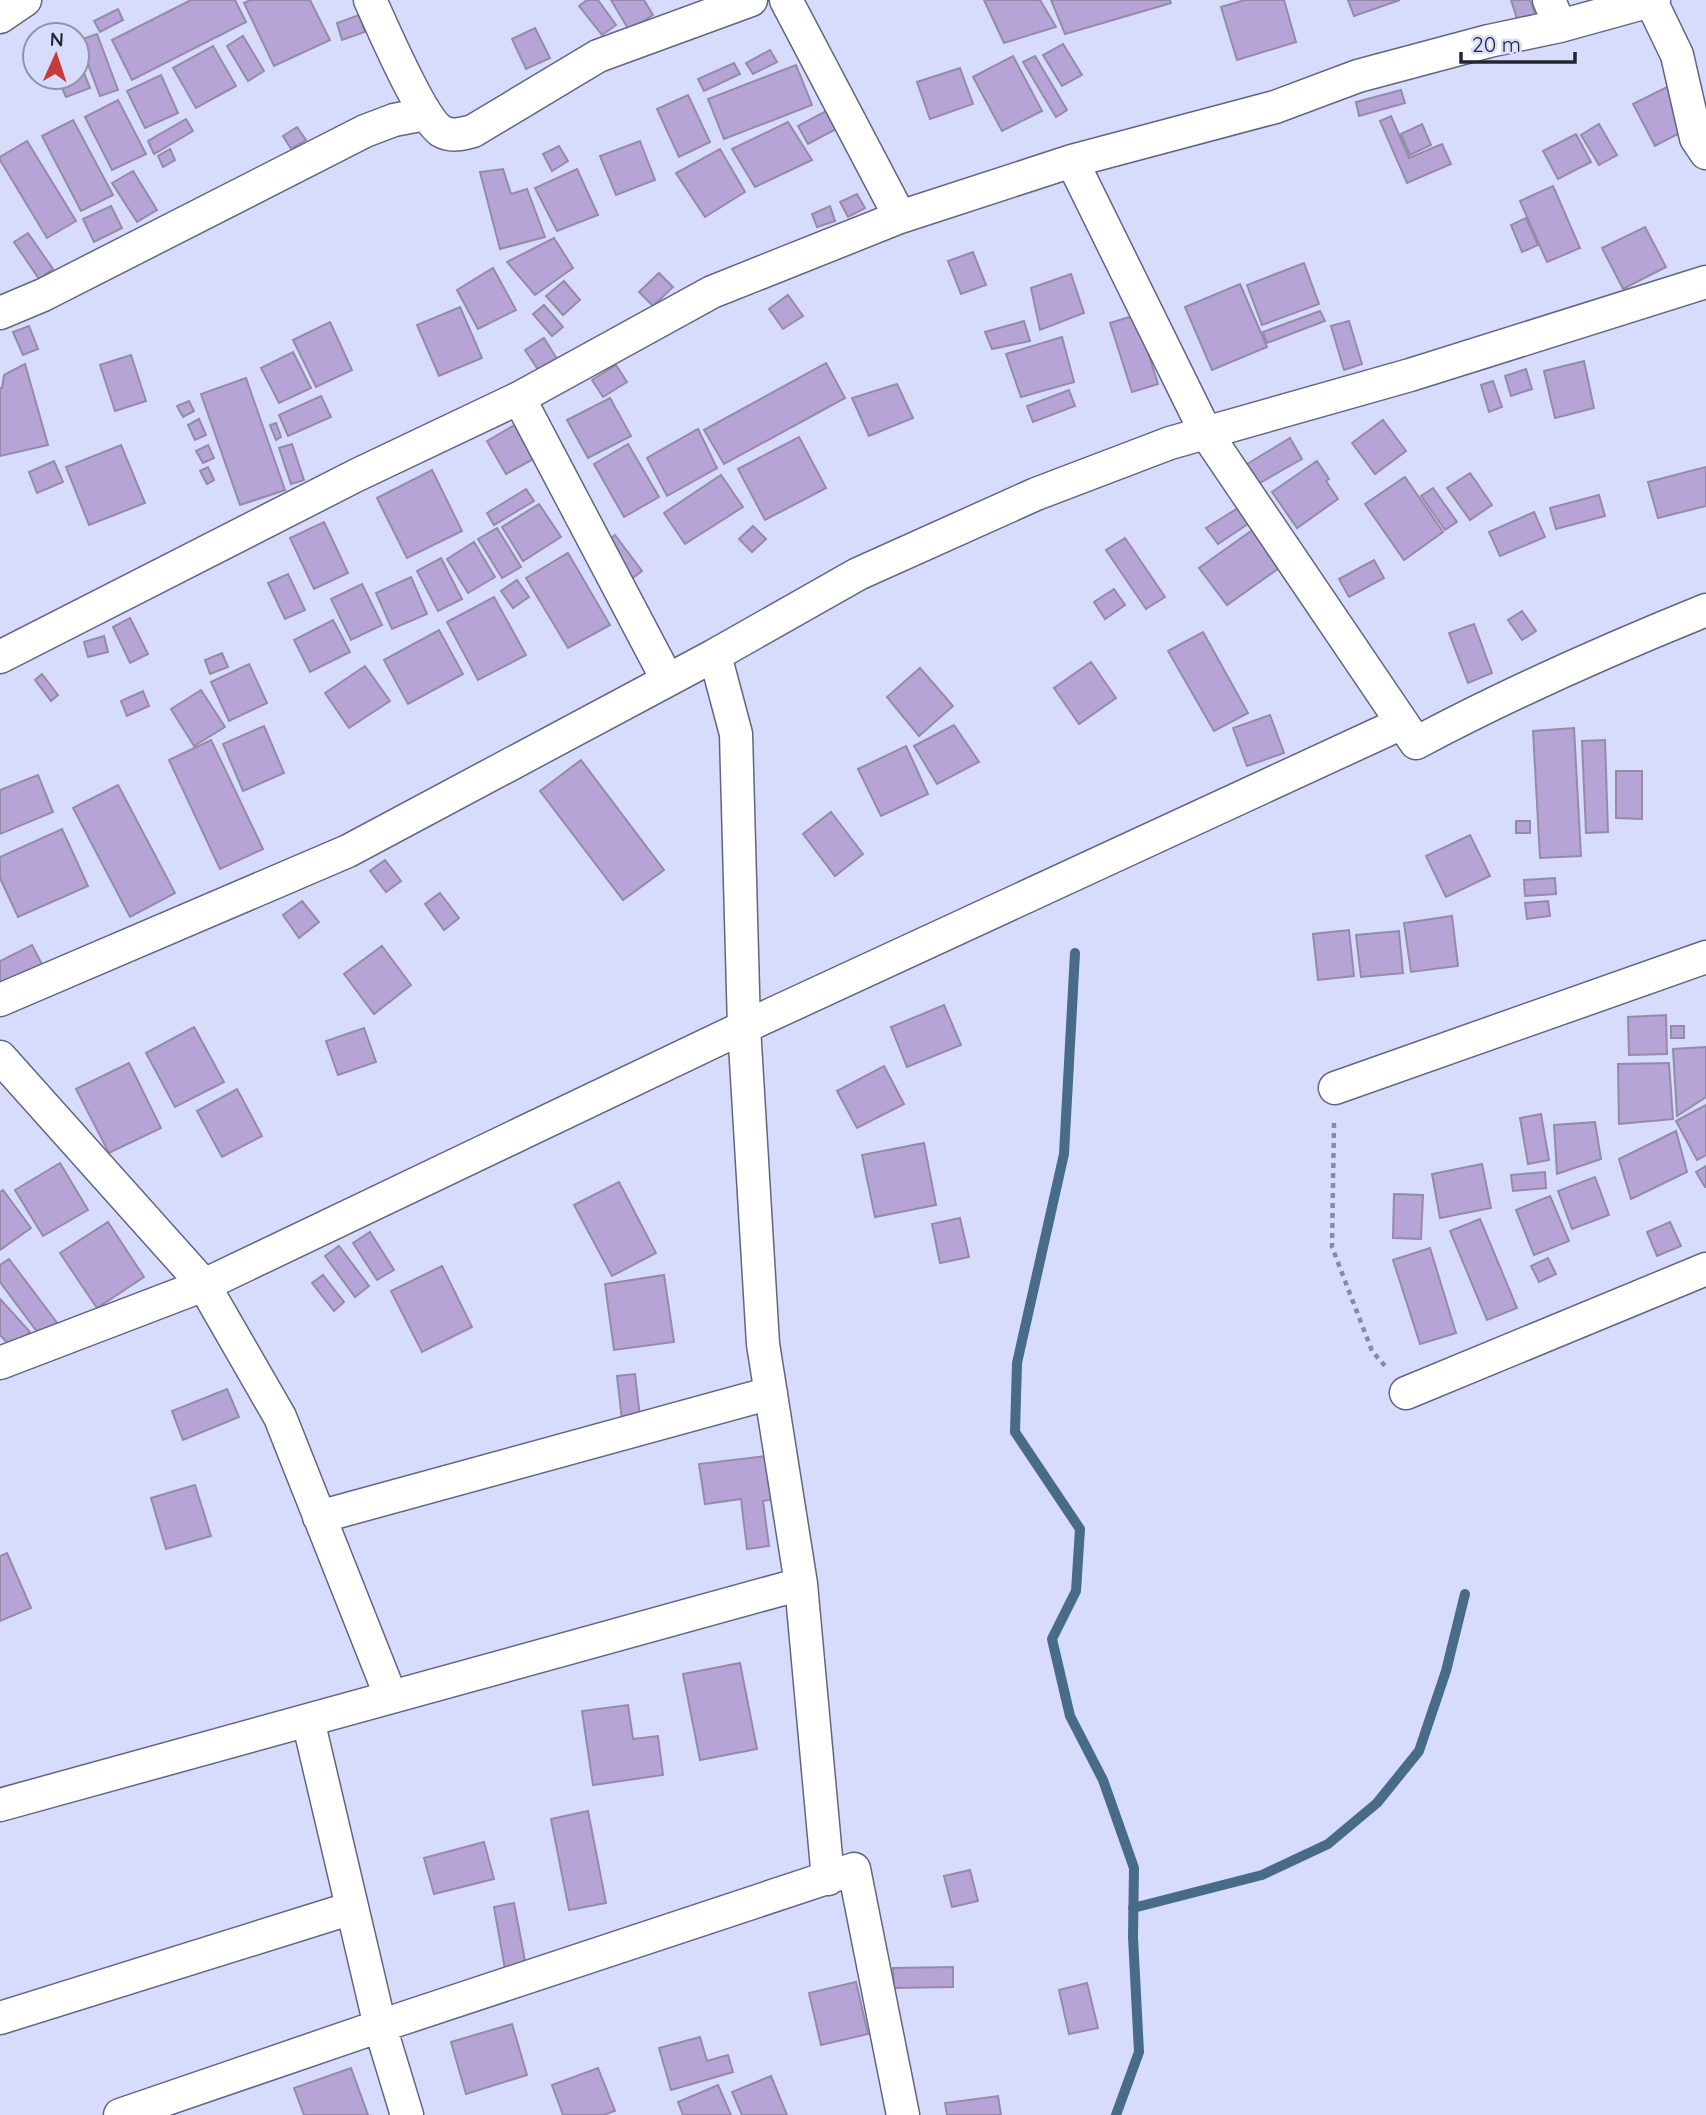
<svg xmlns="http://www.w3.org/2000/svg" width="1706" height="2115" font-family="Quicksand,sans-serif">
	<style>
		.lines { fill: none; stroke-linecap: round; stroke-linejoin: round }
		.stream { stroke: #486c87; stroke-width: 10 }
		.building { fill: #b6a4d7; stroke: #958ba8; stroke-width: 2 }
		.minor-casing { stroke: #626581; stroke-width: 35 }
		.path { stroke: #878aa1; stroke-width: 4.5; stroke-dasharray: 5 5; stroke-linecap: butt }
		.minor { stroke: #fff; stroke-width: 32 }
	</style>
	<rect width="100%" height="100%" fill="#d8dcfc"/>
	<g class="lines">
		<path class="stream" d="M 1075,953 L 1064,1154 L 1017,1363 L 1015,1432 L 1080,1529 L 1076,1591 L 1052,1639 L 1070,1716 L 1103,1780 L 1134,1868 L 1133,1937 L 1139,2052 L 1116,2115
			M 1133,1908 L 1262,1875 L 1328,1844 L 1377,1803 L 1419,1751 L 1446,1671 L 1465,1594"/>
	</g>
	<path class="building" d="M 191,0 L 235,0 L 246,22 L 132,80 L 112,40 Z
		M 250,0 L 310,0 L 330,40 L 274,66 L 244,3 Z
		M 587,0 L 598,0 L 616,25 L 602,35 L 579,6 Z
		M 611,0 L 644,0 L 653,15 L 629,30 Z
		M 984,0 L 1040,0 L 1056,27 L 1004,43 Z
		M 1051,0 L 1170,0 L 1171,3 L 1065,34 Z
		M 1245,0 L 1284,0 L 1296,42 L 1237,60 L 1221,7 Z
		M 1348,0 L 1400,0 L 1354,16 Z
		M 1511,0 L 1530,0 L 1537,20 L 1519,25 Z
		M 118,9 L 123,20 L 100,32 L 94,21 Z
		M 359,15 L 365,32 L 342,40 L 337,23 Z
		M 535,28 L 550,58 L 526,69 L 512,39 Z
		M 97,34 L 118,90 L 100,96 L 79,40 Z
		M 243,36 L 264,71 L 248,81 L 227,46 Z
		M 1063,44 L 1082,75 L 1062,86 L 1043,55 Z
		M 213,46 L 236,86 L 196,108 L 173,68 Z
		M 770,50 L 777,62 L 753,74 L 746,63 Z
		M 77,56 L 90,88 L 66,97 L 57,77 L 77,77 Z
		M 1013,56 L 1042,111 L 1002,131 L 973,77 Z
		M 1035,56 L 1067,110 L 1056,117 L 1023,62 Z
		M 734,63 L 740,74 L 704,91 L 698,79 Z
		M 796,65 L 812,105 L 724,139 L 708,99 Z
		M 960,68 L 973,104 L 930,119 L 917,82 Z
		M 161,75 L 178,113 L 145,128 L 127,91 Z
		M 1669,86 L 1691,127 L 1655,146 L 1633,104 Z
		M 1401,90 L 1405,103 L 1359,116 L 1356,102 Z
		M 688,95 L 710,142 L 679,157 L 657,109 Z
		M 118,100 L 146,154 L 112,170 L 85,117 Z
		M 826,111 L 836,129 L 808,144 L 798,126 Z
		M 1391,116 L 1409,158 L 1442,144 L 1451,164 L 1407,183 L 1380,121 Z
		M 186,119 L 193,131 L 154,154 L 148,141 Z
		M 73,120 L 113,195 L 81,211 L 42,136 Z
		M 788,122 L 812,160 L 755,187 L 732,149 Z
		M 1422,124 L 1431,145 L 1410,155 L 1401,134 Z
		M 1599,124 L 1617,155 L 1599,165 L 1581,135 Z
		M 297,127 L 306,140 L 291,149 L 283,136 Z
		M 1576,134 L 1591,162 L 1558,179 L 1543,151 Z
		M 27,141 L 76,221 L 47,238 L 0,160 L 0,157 Z
		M 640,141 L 655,180 L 616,195 L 600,156 Z
		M 559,146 L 568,161 L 552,171 L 543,154 Z
		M 170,149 L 175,160 L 163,167 L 158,156 Z
		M 720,149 L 745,192 L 705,217 L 676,173 Z
		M 503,169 L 511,194 L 527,189 L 545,237 L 500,249 L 480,172 Z
		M 577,169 L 598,215 L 557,231 L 535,188 Z
		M 133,171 L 157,210 L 137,222 L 112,183 Z
		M 1553,186 L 1580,248 L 1547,262 L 1520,201 Z
		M 857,194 L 865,208 L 848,217 L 840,202 Z
		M 111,206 L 122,228 L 94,242 L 83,219 Z
		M 830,206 L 835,221 L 817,227 L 812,214 Z
		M 1526,218 L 1538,245 L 1522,252 L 1511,225 Z
		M 1645,227 L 1666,267 L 1623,289 L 1602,248 Z
		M 28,233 L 53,269 L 39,279 L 14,242 Z
		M 554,238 L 573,268 L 535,295 L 507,262 Z
		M 973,252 L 986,285 L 961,294 L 948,261 Z
		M 1304,263 L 1319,304 L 1262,325 L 1247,285 Z
		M 493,268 L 516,310 L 478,329 L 457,290 Z
		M 659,273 L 673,287 L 653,306 L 639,292 Z
		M 1071,274 L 1084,313 L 1040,330 L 1031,288 Z
		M 564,281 L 580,300 L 563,315 L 546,296 Z
		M 1240,284 L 1267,347 L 1212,370 L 1185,307 Z
		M 788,295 L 803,316 L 783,329 L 769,309 Z
		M 544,305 L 563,327 L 552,336 L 533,314 Z
		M 460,307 L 482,358 L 439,376 L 417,325 Z
		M 1320,311 L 1325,321 L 1267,343 L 1263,332 Z
		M 1136,315 L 1158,384 L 1132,392 L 1110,323 Z
		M 1024,321 L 1030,341 L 992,349 L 985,332 Z
		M 1349,321 L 1362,364 L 1344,370 L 1331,326 Z
		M 330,322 L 352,370 L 316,387 L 293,340 Z
		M 29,326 L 38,349 L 23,355 L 13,332 Z
		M 1062,337 L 1074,382 L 1021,397 L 1006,354 Z
		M 544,338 L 557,359 L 539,371 L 525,350 Z
		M 293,352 L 311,388 L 279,403 L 261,368 Z
		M 131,355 L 146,401 L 115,411 L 100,365 Z
		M 1584,361 L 1594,408 L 1555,418 L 1544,371 Z
		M 826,363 L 845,398 L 724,464 L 704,430 Z
		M 25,364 L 48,445 L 0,456 L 0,388 L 2,388 L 4,375 Z
		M 616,365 L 627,382 L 603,397 L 592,380 Z
		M 1526,369 L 1532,389 L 1511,396 L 1505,376 Z
		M 246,378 L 285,490 L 240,505 L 201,394 Z
		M 1493,381 L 1502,407 L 1489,412 L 1481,385 Z
		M 897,384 L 913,418 L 869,436 L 852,398 Z
		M 1069,390 L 1075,406 L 1033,422 L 1027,406 Z
		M 321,396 L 331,417 L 288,436 L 279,415 Z
		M 610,398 L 631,436 L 588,458 L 567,420 Z
		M 189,401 L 194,411 L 183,417 L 177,406 Z
		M 199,419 L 206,435 L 195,440 L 188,425 Z
		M 1383,420 L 1406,451 L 1375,474 L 1352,443 Z
		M 276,423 L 281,437 L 276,440 L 270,425 Z
		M 518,423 L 537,457 L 506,474 L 487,441 Z
		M 698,429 L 717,468 L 667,496 L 647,458 Z
		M 799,437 L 826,488 L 765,520 L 738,469 Z
		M 1290,438 L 1302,459 L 1258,484 L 1247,464 Z
		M 292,444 L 304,480 L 291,484 L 279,448 Z
		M 628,444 L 659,497 L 624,517 L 594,464 Z
		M 121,445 L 145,503 L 89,525 L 66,467 Z
		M 208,445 L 214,458 L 203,463 L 196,451 Z
		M 54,461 L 63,482 L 37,493 L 29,472 Z
		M 1317,461 L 1329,479 L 1326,481 L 1338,499 L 1297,528 L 1272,492 Z
		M 208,467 L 214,480 L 207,484 L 200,471 Z
		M 1706,467 L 1706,506 L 1658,518 L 1648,482 Z
		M 432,470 L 462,531 L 407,558 L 377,498 Z
		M 1470,473 L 1492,505 L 1470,520 L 1447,488 Z
		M 721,475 L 743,507 L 685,544 L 664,513 Z
		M 1405,477 L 1443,532 L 1404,560 L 1365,504 Z
		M 1433,488 L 1457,522 L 1445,530 L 1421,496 Z
		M 526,489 L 534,501 L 494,525 L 487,513 Z
		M 1599,495 L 1605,516 L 1556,529 L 1550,508 Z
		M 539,504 L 561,537 L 523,561 L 502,527 Z
		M 1238,508 L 1248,524 L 1218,544 L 1206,528 Z
		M 1534,512 L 1545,537 L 1500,556 L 1489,532 Z
		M 324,522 L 348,573 L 314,589 L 290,538 Z
		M 753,526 L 766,539 L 752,552 L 739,539 Z
		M 497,528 L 521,567 L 502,578 L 478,539 Z
		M 1254,529 L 1282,566 L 1227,605 L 1199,568 Z
		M 615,535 L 642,571 L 626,583 L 600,547 Z
		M 1125,538 L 1165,597 L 1146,609 L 1106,550 Z
		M 474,542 L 495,577 L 468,593 L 447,559 Z
		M 568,553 L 610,625 L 568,648 L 526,578 Z
		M 441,558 L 462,599 L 438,611 L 417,571 Z
		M 1374,560 L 1384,578 L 1349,597 L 1339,579 Z
		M 288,574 L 305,610 L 285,619 L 268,583 Z
		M 411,577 L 427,614 L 392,629 L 376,593 Z
		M 517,580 L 529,597 L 513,608 L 501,591 Z
		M 362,584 L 382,625 L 351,640 L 331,599 Z
		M 1114,589 L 1125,605 L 1105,619 L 1094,602 Z
		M 494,597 L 526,655 L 478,680 L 447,622 Z
		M 1522,611 L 1536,631 L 1522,640 L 1508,620 Z
		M 130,618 L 148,654 L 130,663 L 113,627 Z
		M 333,620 L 350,652 L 310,672 L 294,640 Z
		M 1474,624 L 1492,673 L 1468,683 L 1449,633 Z
		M 439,630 L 463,674 L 408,704 L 384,660 Z
		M 1203,632 L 1248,713 L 1214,731 L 1168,651 Z
		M 104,636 L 108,652 L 88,657 L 84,642 Z
		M 222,653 L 228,667 L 210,674 L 205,660 Z
		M 1091,662 L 1116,698 L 1079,724 L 1054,688 Z
		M 249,664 L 267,703 L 229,721 L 211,682 Z
		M 365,666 L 390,701 L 349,728 L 325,693 Z
		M 920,668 L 953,706 L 919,736 L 887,697 Z
		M 42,674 L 58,695 L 51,701 L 35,680 Z
		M 201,690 L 225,727 L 194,746 L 171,709 Z
		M 143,691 L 149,706 L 127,716 L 121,701 Z
		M 1270,715 L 1284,753 L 1247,766 L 1233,728 Z
		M 954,725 L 979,762 L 937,784 L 914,746 Z
		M 264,726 L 284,773 L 243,791 L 223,744 Z
		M 1574,728 L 1581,856 L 1540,858 L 1533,731 Z
		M 211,740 L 263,849 L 220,869 L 169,760 Z
		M 1605,740 L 1608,832 L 1586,833 L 1582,741 Z
		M 906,746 L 928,794 L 881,816 L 858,769 Z
		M 581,760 L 664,870 L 623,900 L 540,791 Z
		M 1616,771 L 1642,771 L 1642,819 L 1616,818 Z
		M 38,775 L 53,812 L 0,834 L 0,790 Z
		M 118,785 L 175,893 L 130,917 L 73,808 Z
		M 831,812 L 863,854 L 835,876 L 803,834 Z
		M 1516,821 L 1530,821 L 1530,833 L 1516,833 Z
		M 62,829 L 88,886 L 18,917 L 0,878 L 0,857 Z
		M 1470,835 L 1490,876 L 1446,897 L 1426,856 Z
		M 385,860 L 401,881 L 386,892 L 370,871 Z
		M 1555,878 L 1556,894 L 1525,896 L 1524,880 Z
		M 440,893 L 459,918 L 444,930 L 425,904 Z
		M 302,901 L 319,922 L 299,938 L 283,915 Z
		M 1548,901 L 1550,916 L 1527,919 L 1525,903 Z
		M 1452,916 L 1458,966 L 1411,972 L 1404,923 Z
		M 1349,930 L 1354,976 L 1318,980 L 1313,934 Z
		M 1399,931 L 1403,973 L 1361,977 L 1356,935 Z
		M 32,945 L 46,972 L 0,992 L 0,961 Z
		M 382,946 L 411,985 L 374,1014 L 344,974 Z
		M 944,1005 L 961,1045 L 907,1067 L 891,1027 Z
		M 1666,1015 L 1667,1054 L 1629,1055 L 1628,1017 Z
		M 1671,1026 L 1684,1026 L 1684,1038 L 1671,1038 Z
		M 194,1027 L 224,1082 L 175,1107 L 146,1053 Z
		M 364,1028 L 376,1062 L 338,1075 L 326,1041 Z
		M 1706,1047 L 1706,1097 L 1677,1116 L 1673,1049 Z
		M 129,1063 L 161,1128 L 109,1153 L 76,1089 Z
		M 1669,1063 L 1673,1119 L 1619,1124 L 1618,1064 Z
		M 884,1066 L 904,1104 L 857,1128 L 837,1091 Z
		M 237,1089 L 262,1136 L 222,1157 L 197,1111 Z
		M 1706,1105 L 1706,1155 L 1697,1160 L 1676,1121 Z
		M 1541,1114 L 1549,1160 L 1528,1164 L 1520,1118 Z
		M 1595,1122 L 1601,1159 L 1557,1174 L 1554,1125 Z
		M 1676,1131 L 1687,1172 L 1631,1199 L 1619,1159 Z
		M 924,1143 L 936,1205 L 875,1217 L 862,1155 Z
		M 60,1163 L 88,1210 L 43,1236 L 15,1190 Z
		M 1482,1164 L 1491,1208 L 1440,1218 L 1432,1174 Z
		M 1706,1166 L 1706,1187 L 1705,1187 L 1696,1172 Z
		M 1545,1172 L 1546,1188 L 1513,1191 L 1511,1175 Z
		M 1595,1177 L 1609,1215 L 1572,1229 L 1558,1191 Z
		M 619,1182 L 656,1253 L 612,1276 L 574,1205 Z
		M 3,1190 L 31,1228 L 0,1250 L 0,1192 Z
		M 1394,1194 L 1423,1195 L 1421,1239 L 1393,1238 Z
		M 1550,1196 L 1569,1241 L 1534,1255 L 1516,1210 Z
		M 960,1218 L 969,1257 L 940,1263 L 932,1224 Z
		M 1480,1219 L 1517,1308 L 1487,1320 L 1450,1231 Z
		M 108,1222 L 144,1277 L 97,1308 L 60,1253 Z
		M 1670,1222 L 1681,1246 L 1657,1256 L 1647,1232 Z
		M 370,1232 L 394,1270 L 377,1280 L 353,1243 Z
		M 339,1246 L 369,1286 L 355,1297 L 325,1256 Z
		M 1430,1248 L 1456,1333 L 1420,1344 L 1393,1260 Z
		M 1548,1258 L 1556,1274 L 1539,1282 L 1531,1266 Z
		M 9,1259 L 58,1324 L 41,1337 L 0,1282 L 0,1265 Z
		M 442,1266 L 472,1327 L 422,1352 L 391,1291 Z
		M 323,1275 L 344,1302 L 334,1311 L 312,1283 Z
		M 664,1275 L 674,1342 L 614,1350 L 605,1284 Z
		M 0,1299 L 30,1332 L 12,1348 L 0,1335 Z
		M 635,1374 L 640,1417 L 622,1420 L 617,1376 Z
		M 227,1389 L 239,1417 L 183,1440 L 172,1411 Z
		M 774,1455 L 780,1498 L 763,1501 L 769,1546 L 747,1549 L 741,1499 L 705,1504 L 699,1464 Z
		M 195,1485 L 211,1536 L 166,1549 L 151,1498 Z
		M 7,1553 L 31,1608 L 0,1621 L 0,1556 Z
		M 740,1663 L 757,1749 L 700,1760 L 683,1674 Z
		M 628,1705 L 633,1739 L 658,1736 L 663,1775 L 593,1785 L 582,1711 Z
		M 588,1811 L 606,1903 L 569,1910 L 551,1819 Z
		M 484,1842 L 494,1879 L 434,1894 L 424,1858 Z
		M 970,1870 L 978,1901 L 952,1907 L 944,1876 Z
		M 514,1903 L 526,1966 L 505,1969 L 494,1907 Z
		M 953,1967 L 953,1987 L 894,1988 L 893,1968 Z
		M 856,1982 L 868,2034 L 821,2045 L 809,1993 Z
		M 1087,1983 L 1098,2028 L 1069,2034 L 1059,1990 Z
		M 512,2024 L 527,2075 L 466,2094 L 451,2042 Z
		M 700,2037 L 707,2061 L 728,2055 L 733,2072 L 671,2090 L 659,2048 Z
		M 351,2068 L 368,2115 L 304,2115 L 294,2088 Z
		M 598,2068 L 615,2111 L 603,2115 L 563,2115 L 552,2085 Z
		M 771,2076 L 787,2115 L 742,2115 L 732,2092 Z
		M 718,2085 L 731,2115 L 683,2115 L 678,2102 Z
		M 998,2096 L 1001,2115 L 947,2115 L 945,2103 Z"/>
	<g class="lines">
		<defs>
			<path id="minor" d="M 370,0 C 382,26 421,118 441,131 C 451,137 462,134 473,131 L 598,56 L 751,0
				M 786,0 L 900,217
				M 1549,0 L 1560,26
				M 1651,1 L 1677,55 L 1696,138 L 1706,153
				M 0,17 L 25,0
				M 1072,161 L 1206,433 L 1416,743 C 1510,693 1607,650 1706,610
				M 0,313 L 43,295 L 365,131 L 394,120 L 425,114
				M 519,398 L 667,679
				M 715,655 L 736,734 L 744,1027 L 763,1344 L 801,1584 L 828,1879
				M 0,657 L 357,475 L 519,398 L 712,292 L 900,217 L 1072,161 L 1275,107 L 1358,76 L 1489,41 L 1560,26 L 1654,0
				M 0,1000 L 348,851 L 715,655 L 858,574 L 1036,494 L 1170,443 L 1410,375 L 1706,282
				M 0,1057 L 204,1285 L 280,1417 L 391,1697
				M 1335,1088 L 1706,957
				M 0,1363 L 204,1285 L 744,1027 L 1402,723
				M 1406,1393 L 1706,1269
				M 319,1517 L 771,1393
				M 308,1720 L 380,2026 L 407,2115
				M 0,1805 L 801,1584
				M 0,2018 L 352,1908
				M 120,2115 L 380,2026 L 854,1869 L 903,2115"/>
		</defs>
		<use href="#minor" class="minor-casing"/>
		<path class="path" d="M 1334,1123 L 1332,1247 L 1372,1351 L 1386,1367"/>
		<use href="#minor" class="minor"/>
	</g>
	<g transform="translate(56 56) rotate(3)"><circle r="33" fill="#d8dcfc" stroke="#9093ab" stroke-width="2"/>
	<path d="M0-5L12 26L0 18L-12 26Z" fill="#c8393a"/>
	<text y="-10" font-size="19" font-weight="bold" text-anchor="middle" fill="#242531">N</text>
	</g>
	<path d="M1461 52v10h114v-10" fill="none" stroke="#242531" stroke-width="3.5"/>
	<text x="1472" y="52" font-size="21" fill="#242531" stroke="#d8dcfc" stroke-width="5" paint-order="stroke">20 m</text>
</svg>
